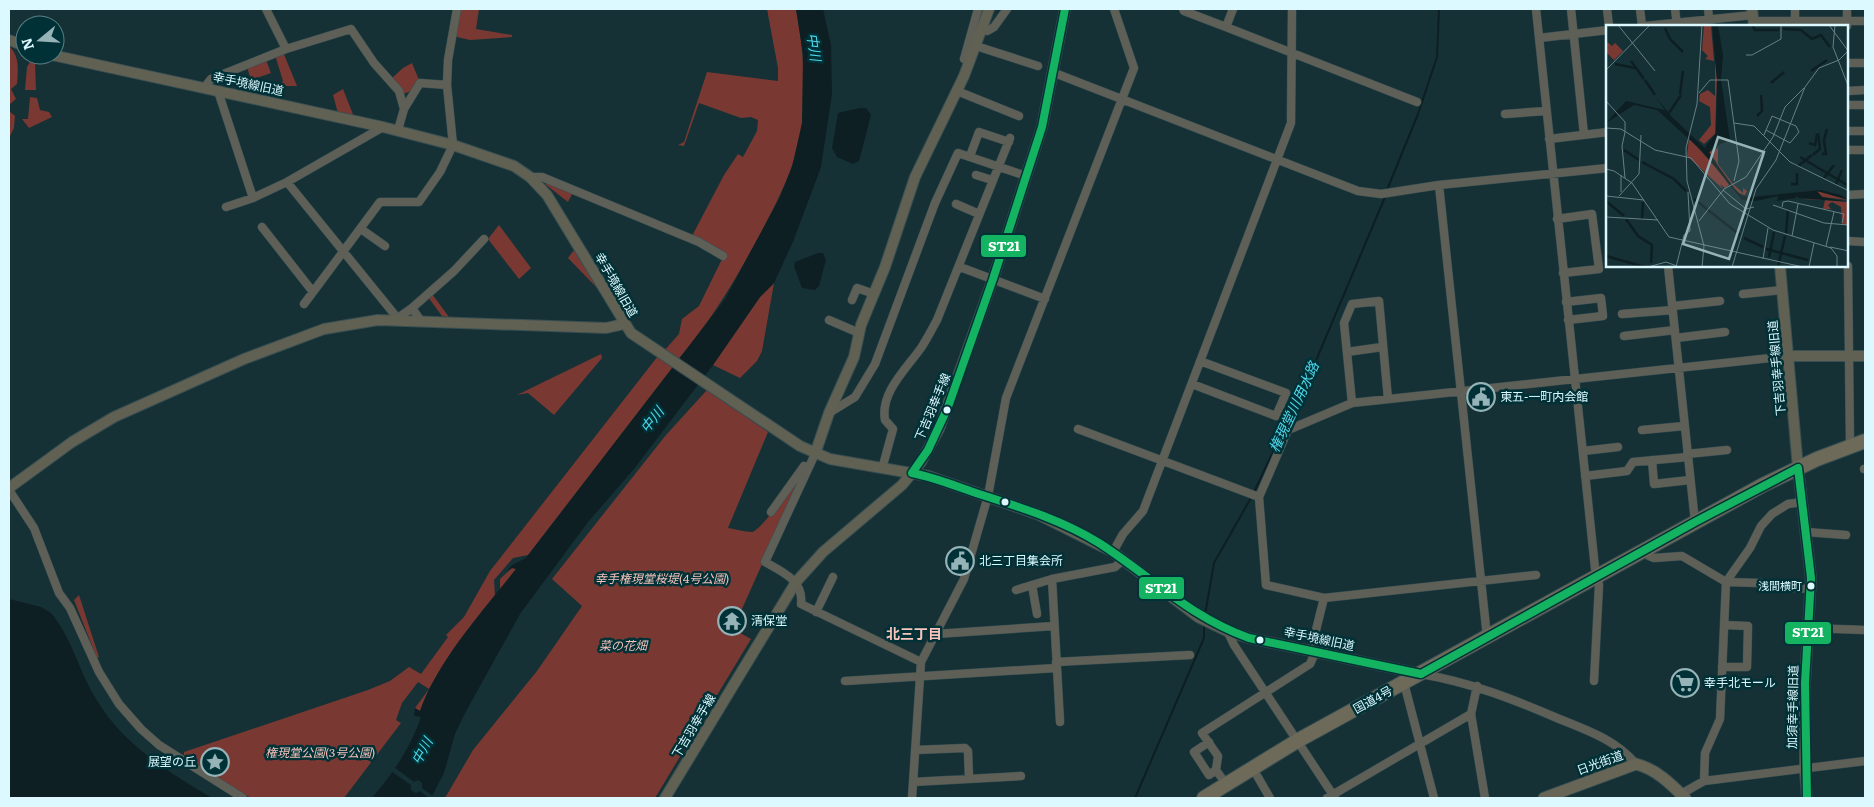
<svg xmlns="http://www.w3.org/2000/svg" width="1874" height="807" font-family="Literata,'Noto Sans JP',serif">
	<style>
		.green { fill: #793932 }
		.water { fill: #0d1f22 }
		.pier { fill: #163135 }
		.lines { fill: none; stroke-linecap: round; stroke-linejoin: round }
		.stream { stroke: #0d1f22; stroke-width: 2 }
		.street-casing { stroke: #384f53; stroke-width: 9 }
		.secondary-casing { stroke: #384f53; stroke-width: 12 }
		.primary-casing { stroke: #384f53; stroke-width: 13 }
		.highway-casing { stroke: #384f53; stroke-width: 16 }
		.street { stroke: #5e6057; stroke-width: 8 }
		.secondary { stroke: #606053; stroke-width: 10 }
		.primary { stroke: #676556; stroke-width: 11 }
		.highway { stroke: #6d6a5a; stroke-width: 14 }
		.bus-1-casing { stroke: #003137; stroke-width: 11 }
		.bus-1 { stroke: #13b361; stroke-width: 8 }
		.bus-dot { fill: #dbf9fe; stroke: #003137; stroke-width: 2 }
		.labels { text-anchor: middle; stroke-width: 5; stroke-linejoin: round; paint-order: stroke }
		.bus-label { font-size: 11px; fill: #dbf9fe; stroke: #003137; text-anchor: end }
		.street-label { font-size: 12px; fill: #dbf9fe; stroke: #003137 }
		.poi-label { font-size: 12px; fill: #dbf9fe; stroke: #003137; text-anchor: start }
		.park-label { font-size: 12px; font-style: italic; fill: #f4c2ba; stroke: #003137 }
		.water-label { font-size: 14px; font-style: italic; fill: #4fd8eb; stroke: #003137 }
		.neighbourhood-label { font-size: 14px; font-weight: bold; fill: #f8c4bc; stroke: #003137 }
		.inset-river { fill: none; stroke: #0d1f22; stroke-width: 2.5 }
		.inset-road { fill: none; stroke: #658185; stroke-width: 1 }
		.view { fill: #96b3b8; fill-opacity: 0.15; stroke: #96b3b8; stroke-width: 2.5 }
		.inset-edge { fill: none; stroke: #dbf9fe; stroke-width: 2.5 }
		.line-badge { stroke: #003137; stroke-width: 2 }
		.badge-label { font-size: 14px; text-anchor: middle; font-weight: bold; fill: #fff }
	</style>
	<rect width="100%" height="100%" fill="#163135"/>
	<path class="green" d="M 458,9 L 479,9 L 476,29 L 512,35 L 512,37 L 470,40 L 453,36 Z
		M 767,9 L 796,9 C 803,46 806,84 802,122 C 798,164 777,202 758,238 C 733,284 711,321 677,361 L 663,352 L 679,334 L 682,319 L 699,306 L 725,253 L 692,236 L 724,175 L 738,154 L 743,157 L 757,131 L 758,120 L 751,117 L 741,118 L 699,103 L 684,146 L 678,145 L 684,142 L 707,72 L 778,81 L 778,68 Z
		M 9,46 C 20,56 18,71 17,84 L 11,89 L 16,99 L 9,105 Z
		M 283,52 L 297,86 L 279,86 L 283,81 L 275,55 Z
		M 34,55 L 40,56 L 35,62 L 36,90 L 25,90 L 27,67 Z
		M 266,60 L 271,73 L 251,80 L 247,67 Z
		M 412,63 L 419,80 L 414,90 L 403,94 L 391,79 L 403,68 Z
		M 343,89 L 354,117 L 338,113 L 333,95 Z
		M 30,97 L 37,98 L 40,110 L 49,112 L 52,117 L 29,128 L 22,119 L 28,119 Z
		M 9,111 L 15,116 L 14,128 L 9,138 Z
		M 546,183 L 572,194 L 568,202 L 545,184 Z
		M 499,225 L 531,268 L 519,279 L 488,239 Z
		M 574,250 L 598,289 L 568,258 Z
		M 774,283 L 762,351 L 757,361 L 740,378 L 713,365 L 760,297 Z
		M 432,294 L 449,317 L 442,316 L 428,297 Z
		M 601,354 L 602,358 L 554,415 L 528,393 L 517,395 Z
		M 658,356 L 674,366 L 528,555 L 513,558 L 494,580 L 495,597 L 445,662 L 429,689 L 420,712 L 415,708 L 429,689 L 418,682 L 402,703 L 396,720 L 401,723 L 344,798 L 251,798 L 184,757 L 184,752 L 368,690 L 390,681 L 409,667 L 421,674 L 448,637 L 446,635 L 464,617 L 490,571 Z
		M 707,390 L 768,432 L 728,528 C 735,529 745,532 752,532 C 761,531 798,478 805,468 L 733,629 L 751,639 L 655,798 L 445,798 L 473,750 L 537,671 L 582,606 L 552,579 L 666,435 Z
		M 512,568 L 516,569 L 500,590 L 500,579 Z
		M 79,595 L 99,657 L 97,658 L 74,600 Z"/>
	<path class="water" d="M 796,9 L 823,9 L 831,45 L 832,94 L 821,167 L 793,242 L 774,283 L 760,297 L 713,365 L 634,469 L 588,522 L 520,614 L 464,715 L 455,734 L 444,773 L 431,798 L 372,798 C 393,773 410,749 421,717 L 414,716 L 415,708 L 420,711 C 438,660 482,612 516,569 L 512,568 L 507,571 L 512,565 L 526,558 L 725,299 L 779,199 L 792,167 L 802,123 L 803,54 Z
		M 860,108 L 866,108 L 871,115 L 859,161 L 853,164 L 837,157 L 832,148 L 838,113 Z
		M 818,253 L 823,253 L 826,260 L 819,286 L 815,290 L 802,288 L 794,266 L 795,262 Z
		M 9,599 L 41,607 L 51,613 C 71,636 79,671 95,697 C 121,743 168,772 212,798 L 9,798 Z"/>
	<path class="pier" d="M 394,767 L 414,782 L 418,780 L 422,783 L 422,788 L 434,797 L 434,798 L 429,798 L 420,791 L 416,793 L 411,790 L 411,785 L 391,771 Z"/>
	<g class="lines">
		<path class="stream" d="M 1387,190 L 1418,114 L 1437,57 L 1439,9
			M 1254,492 L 1315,363 L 1385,197
			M 1205,615 L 1214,563 L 1252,496
			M 1135,798 L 1204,638 L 1204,625"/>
		<defs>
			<path id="street" d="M 266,9 L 286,49
				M 1183,9 L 1184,11 L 1226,27
				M 1233,9 L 1226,27 L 1417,102
				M 1536,9 L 1595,568 L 1599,585 L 1594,681
				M 1571,9 L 1584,135
				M 1607,9 L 1609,26
				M 1640,9 L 1642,26
				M 1675,9 L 1677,26
				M 1708,9 L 1710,26
				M 1795,9 L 1795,21
				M 1847,9 L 1847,26
				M 1753,21 L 1865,21
				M 1645,26 L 1753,15
				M 983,29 L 987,31 L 994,27 L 1007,9
				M 1539,38 L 1608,30
				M 976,46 L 1038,66
				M 964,59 L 978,9
				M 1848,63 L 1865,63
				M 1052,72 L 1358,191 L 1381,194 L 1439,185 L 1608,168
				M 204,88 L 211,79 L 286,49 L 351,29 L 374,63 L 399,91 L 404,109
				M 218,91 L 253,198 L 287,182 L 399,320 L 402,315 L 412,308
				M 957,91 L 1019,116
				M 1848,91 L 1865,90
				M 1848,105 L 1865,105
				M 1505,114 L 1546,111
				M 398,130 L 404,109 L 420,83 L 447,85
				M 1848,131 L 1865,131
				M 1549,139 L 1608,132
				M 1848,150 L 1865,150
				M 970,156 L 979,132 L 1009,142
				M 976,175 L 992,180
				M 530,177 L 542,177 L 699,242 L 723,256
				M 287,182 L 383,127
				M 1439,185 L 1487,637
				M 1848,195 L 1865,194
				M 956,204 L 979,214
				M 226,207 L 253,198
				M 1557,219 L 1592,214 L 1599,269 L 1563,273
				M 262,227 L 313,292 L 380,202 L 419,202 L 440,172 L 453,145 L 447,85 L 448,60 L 457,9
				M 361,229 L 385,246
				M 1848,241 L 1865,242
				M 1668,266 L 1695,522
				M 1848,266 L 1850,447
				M 960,267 L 1045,299
				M 1743,294 L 1782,290
				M 852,300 L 857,288 L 874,294
				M 1566,302 L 1601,298 L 1603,316 L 1568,320
				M 304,304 L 313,292
				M 1673,306 L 1720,301
				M 1622,314 L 1673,310
				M 829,320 L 859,333
				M 421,321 L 412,308 L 454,271 L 484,239
				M 1624,336 L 1675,330
				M 1676,338 L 1725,332
				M 1347,352 L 1382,347
				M 1192,384 L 1276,416 L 1286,393 L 1200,361
				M 1352,403 L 1344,323 L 1352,304 L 1379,301 L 1388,399
				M 829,413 L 855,397 L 875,364 L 935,203 L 958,153 L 1026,176
				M 1078,429 L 1259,497 L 1266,585 L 1324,598 L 1311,650
				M 1642,430 L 1684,426
				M 1583,451 L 1618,447
				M 815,454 L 765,562 C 783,572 804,581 801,604 L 921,662
				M 1687,454 L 1727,450
				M 1652,460 L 1654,484 L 1690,480
				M 882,469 L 893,429 L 885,420 C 880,393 906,369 921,348 C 927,339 932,329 937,320 L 1010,138
				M 1864,469 L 1865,469
				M 1585,476 L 1627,471 L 1633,462 L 1688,457
				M 9,490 L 34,528 L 59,593 L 70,608 L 99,672 L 119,704 L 141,729 L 159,745 L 243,798
				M 1259,497 L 1288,430 L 1352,403 L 1789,356
				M 771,512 L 804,466
				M 1806,532 L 1846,535
				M 1645,549 L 1649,556 L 1654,558 L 1682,556 L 1726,582 L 1760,583 L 1782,587 L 1811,589
				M 1113,552 L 1123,534 L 1143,511 L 1291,123 L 1292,9
				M 1052,579 L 1060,722
				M 1032,585 L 1037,614
				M 1016,590 L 1052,579 L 1115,567 L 1123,560
				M 1324,598 L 1536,575
				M 816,612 L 833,577
				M 1808,628 L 1865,630
				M 1228,632 L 1234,645 L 1335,798
				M 936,634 L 1054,626
				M 1056,662 L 1190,655
				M 1722,667 L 1747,667 L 1748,626 L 1724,625
				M 1421,674 C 1469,682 1513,699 1557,718 C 1586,730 1615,739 1636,764
				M 845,681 L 1056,668
				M 1404,683 L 1434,798
				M 1471,714 L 1485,798
				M 1209,742 L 1194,752 L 1209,775 L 1216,770 L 1226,784
				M 915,750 L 965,748 L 968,751 L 969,778
				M 1252,767 L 1270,798
				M 1216,770 L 1218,756 L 1202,733 L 1310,664 L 1316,651
				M 1704,781 L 1705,753 L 1720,719 L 1726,582 L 1750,548 L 1761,526 L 1772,514 L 1788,504 L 1802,502
				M 913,782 L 1021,776
				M 1681,794 L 1704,781 L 1865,761
				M 912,798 L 921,662 L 964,579 L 988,496 L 1006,398 L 1134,68 L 1114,9
				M 1327,798 L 1471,714 L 1477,686"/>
			<path id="secondary" d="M 1752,9 L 1754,26
				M 9,40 L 25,46
				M 52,55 L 383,127 L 453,145 L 514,166 L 530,177 L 547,195 L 631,333 L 800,446 L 830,459 L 928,476 L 1037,514 L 1113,552 L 1198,617 L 1227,631 L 1249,638 L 1421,674
				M 1780,266 L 1798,468 L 1811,578 L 1805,683 L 1805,770 L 1807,798
				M 1789,356 L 1865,356
				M 815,454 L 829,413 L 854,357 L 861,325 L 885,267 L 915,177 L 964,76 L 989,9
				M 9,488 L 72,442 L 114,417 L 244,359 L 324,329 L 378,320 L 606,328 L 624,324
				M 665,798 L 796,582 L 823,552 L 902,485 L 921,462 L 939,429 L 993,279 L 1042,127 L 1065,9"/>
			<path id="primary" d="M 1544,798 L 1636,764 C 1656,769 1671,784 1685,798"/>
			<path id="highway" d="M 1204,798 L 1297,741 L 1763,485 L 1817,459 L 1865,441"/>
		</defs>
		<use href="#street" class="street-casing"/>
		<use href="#secondary" class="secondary-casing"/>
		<use href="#primary" class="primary-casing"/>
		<use href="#highway" class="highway-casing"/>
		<use href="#street" class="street"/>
		<use href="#secondary" class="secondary"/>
		<use href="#primary" class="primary"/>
		<use href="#highway" class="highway"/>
		<defs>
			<path id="bus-1" d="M 1798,468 L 1811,578 L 1805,683 L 1807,798
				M 912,473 C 933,477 953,485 973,492 C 1016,506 1060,519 1099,543 C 1152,577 1188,616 1249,638 L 1421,674
				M 912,473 L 928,450 L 948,407 L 993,279 L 1042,127 L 1065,9
				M 1421,674 L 1695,522 L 1798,468"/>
		</defs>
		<use href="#bus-1" class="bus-1-casing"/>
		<use href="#bus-1" class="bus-1"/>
	</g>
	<defs>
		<symbol id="civic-ring" viewBox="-11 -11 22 22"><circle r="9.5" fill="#003137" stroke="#96b3b8" stroke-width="1.5"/><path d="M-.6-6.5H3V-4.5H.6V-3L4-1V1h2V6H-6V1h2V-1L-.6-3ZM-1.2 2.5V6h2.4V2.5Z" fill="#96b3b8"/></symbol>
		<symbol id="temple-ring" viewBox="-11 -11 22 22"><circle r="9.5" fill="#003137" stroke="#96b3b8" stroke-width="1.5"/><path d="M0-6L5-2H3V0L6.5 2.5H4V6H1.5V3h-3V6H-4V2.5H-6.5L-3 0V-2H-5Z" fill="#96b3b8"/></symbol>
		<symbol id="supermarket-ring" viewBox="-11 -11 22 22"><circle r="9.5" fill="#003137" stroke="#96b3b8" stroke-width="1.5"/><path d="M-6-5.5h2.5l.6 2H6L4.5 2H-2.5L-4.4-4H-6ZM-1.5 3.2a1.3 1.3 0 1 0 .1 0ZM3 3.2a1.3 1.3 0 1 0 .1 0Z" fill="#96b3b8"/></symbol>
		<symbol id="sight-ring" viewBox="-11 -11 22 22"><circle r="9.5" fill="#003137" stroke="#96b3b8" stroke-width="1.5"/><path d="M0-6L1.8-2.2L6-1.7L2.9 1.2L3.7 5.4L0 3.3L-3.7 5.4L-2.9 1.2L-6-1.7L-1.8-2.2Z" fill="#96b3b8"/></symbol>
	</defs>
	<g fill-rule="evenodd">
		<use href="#civic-ring" x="1465" y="381" width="32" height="32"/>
		<use href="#civic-ring" x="944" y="545" width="32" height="32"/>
		<use href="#temple-ring" x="716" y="605" width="32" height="32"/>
		<use href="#supermarket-ring" x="1669" y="667" width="32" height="32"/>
		<use href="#sight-ring" x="199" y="746" width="32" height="32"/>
	</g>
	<g class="bus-dot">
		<circle cx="947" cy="410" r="4.5"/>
		<circle cx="1005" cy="502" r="4.5"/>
		<circle cx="1811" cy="586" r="4.5"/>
		<circle cx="1260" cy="640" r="4.5"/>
	</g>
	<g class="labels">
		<g class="bus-label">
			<text x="1802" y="590">浅間横町</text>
		</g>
		<g class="street-label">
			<text transform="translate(248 84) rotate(12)" y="4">幸手境線旧道</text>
			<text transform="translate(616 285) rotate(60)" y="4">幸手境線旧道</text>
			<text transform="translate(1777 368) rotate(-95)" y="4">下吉羽幸手線旧道</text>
			<text transform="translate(933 407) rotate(-67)" y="4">下吉羽幸手線</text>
			<text transform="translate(1319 639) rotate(12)" y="4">幸手境線旧道</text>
			<text transform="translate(1373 700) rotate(-29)" y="4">国道4号</text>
			<text transform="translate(1793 707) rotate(-89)" y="4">加須幸手線旧道</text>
			<text transform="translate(694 726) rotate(-59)" y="4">下吉羽幸手線</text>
			<text transform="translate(1600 763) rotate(-20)" y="4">日光街道</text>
		</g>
		<g class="poi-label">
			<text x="1500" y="401">東五-一町内会館</text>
			<text x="979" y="565">北三丁目集会所</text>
			<text x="751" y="625">清保堂</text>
			<text x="1704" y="687">幸手北モール</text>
			<text x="196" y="766" text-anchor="end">展望の丘</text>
		</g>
		<g class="park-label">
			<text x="662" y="583">幸手権現堂桜堤(4号公園)</text>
			<text x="623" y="650">菜の花畑</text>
			<text x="320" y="757">権現堂公園(3号公園)</text>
		</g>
		<g class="water-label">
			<text transform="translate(814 47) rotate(82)" y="5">中川</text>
			<text transform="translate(1294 407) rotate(-65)" y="5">権現堂川用水路</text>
			<text transform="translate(652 420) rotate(-52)" y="5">中川</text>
			<text transform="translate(422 751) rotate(-61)" y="5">中川</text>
		</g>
		<g class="neighbourhood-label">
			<text x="914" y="639">北三丁目</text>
		</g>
	</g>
	<g transform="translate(1606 25)">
		<rect width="242" height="242" fill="#163135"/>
		<path d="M 98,0 L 105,0 L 108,36 L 99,34 L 102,31 L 96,25 ZM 0,16 L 6,21 L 9,18 L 17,26 L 8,35 L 0,27 ZM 109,36 L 111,54 L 109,109 L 98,119 L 93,115 L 105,100 L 104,82 L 93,76 L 94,69 L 102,65 L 109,71 ZM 83,113 L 115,148 L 123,160 L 119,163 L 114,159 L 117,164 L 81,131 ZM 112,123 L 112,139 L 127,159 L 137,168 L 137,163 L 141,166 L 139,170 L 146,172 L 132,168 L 109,137 L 111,138 L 103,127 ZM 206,166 L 214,173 L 242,177 L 242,201 L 236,199 L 235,182 L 226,177 L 222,180 L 225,184 L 217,184 L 219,175 L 197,174 L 212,172 L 206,169 L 172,171 ZM 209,166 L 230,169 L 242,175 L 217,172 Z" fill="#793932"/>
		<path d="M 106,0 L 112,0 L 117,30 L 115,55 L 124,115 L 106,123 L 103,128 L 128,163 L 136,171 L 146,172 L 215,165 L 235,170 L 242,175 L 211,166 L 216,172 L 242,177 L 192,173 L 191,170 L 190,173 L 171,176 L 172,171 L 150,176 L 136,175 L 96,126 L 51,85 L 28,80 L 0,98 L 20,76 L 59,85 L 49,71 L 67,93 L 102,126 L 99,122 L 110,108 L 111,55 Z" fill="#0d1f22"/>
		<path class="inset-river" d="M 146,0 L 149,5 L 173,5M 59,3 L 64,14 L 77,27M 177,4 L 195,5 L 206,14 L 215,10 L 224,22M 25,36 L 38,54M 9,39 L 29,43M 205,46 L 221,35M 39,55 L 49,70M 165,58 L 178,47M 74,69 L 77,46M 63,88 L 75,70M 151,91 L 156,86 L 155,70M 203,118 L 209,120 L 211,109M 18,125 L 33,135M 216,129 L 220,129 L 218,115 L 221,104M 207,130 L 214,124 L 212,108M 194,132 L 243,161M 36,137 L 68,154 L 80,166M 192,141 L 206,130M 218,153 L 228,140M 185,159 L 191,159 L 191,148M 230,159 L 236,145M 88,174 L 134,210M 0,176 L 18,191M 20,194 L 32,211 L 46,220 L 45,238M 36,194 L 37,177M 180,208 L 182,185M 138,213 L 157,222M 160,224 L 202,235M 0,231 L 39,242M 163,232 L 168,207M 172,242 L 179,211"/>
		<path class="inset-road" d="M 12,0 L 49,46M 223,0 L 243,27M 229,0 L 227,22 L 243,63M 140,30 L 146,30 L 175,14 L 175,0M 0,45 L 44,0M 93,68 L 104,55 L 122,55 L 133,136 L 128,156M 0,76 L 19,97 L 19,107M 128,98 L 148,101 L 184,137 L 243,166M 0,103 L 15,104 L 49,125 L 85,133 L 124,179 L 167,205 L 225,223 L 231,231 L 231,242M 158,110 L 160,105 L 164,96 L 166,91 L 190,101 L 193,107 L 184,118 L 160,105M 0,144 L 8,146 L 26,158 L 63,212 L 197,242M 15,150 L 15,167M 19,153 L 16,121 L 19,107M 117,165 L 140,184 L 148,182M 0,171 L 38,175M 13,171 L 33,149 L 35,110M 167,180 L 218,198 L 243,200M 176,182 L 177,177 L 182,176 L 238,189 L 236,198M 0,192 L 52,195M 93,196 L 118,164 L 140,152 L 167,112 L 179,82 L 198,63M 186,211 L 192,179M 220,221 L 228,187M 224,222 L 243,226M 157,234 L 162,203M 42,242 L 60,237 L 71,241M 70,242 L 78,210 L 84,206 L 82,167M 96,242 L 98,221 L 81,156 L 80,123 L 91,79 L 96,0M 126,242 L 150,164 L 170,135 L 199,62 L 213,43 L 233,35 L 242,26M 203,242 L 208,218"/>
		<path class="view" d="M 112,112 L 158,127 L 123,234 L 77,219 Z"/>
		<rect width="242" height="242" class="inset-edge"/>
	</g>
	<g class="line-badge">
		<rect x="980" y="234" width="47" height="24" rx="5" fill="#13b361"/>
		<rect x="1138" y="576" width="47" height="24" rx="5" fill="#13b361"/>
		<rect x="1784" y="621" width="48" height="24" rx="5" fill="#13b361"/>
	</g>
	<g class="badge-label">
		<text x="1004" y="251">ST21</text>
		<text x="1161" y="593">ST21</text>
		<text x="1808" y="637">ST21</text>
	</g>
	<rect width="1874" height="807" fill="none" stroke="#dbf9fe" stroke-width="20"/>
	<g transform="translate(40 40) rotate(252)"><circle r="24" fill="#003137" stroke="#588187"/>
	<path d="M0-4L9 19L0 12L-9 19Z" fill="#96b3b8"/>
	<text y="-8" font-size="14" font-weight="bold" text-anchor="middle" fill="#dbf9fe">N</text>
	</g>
</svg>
